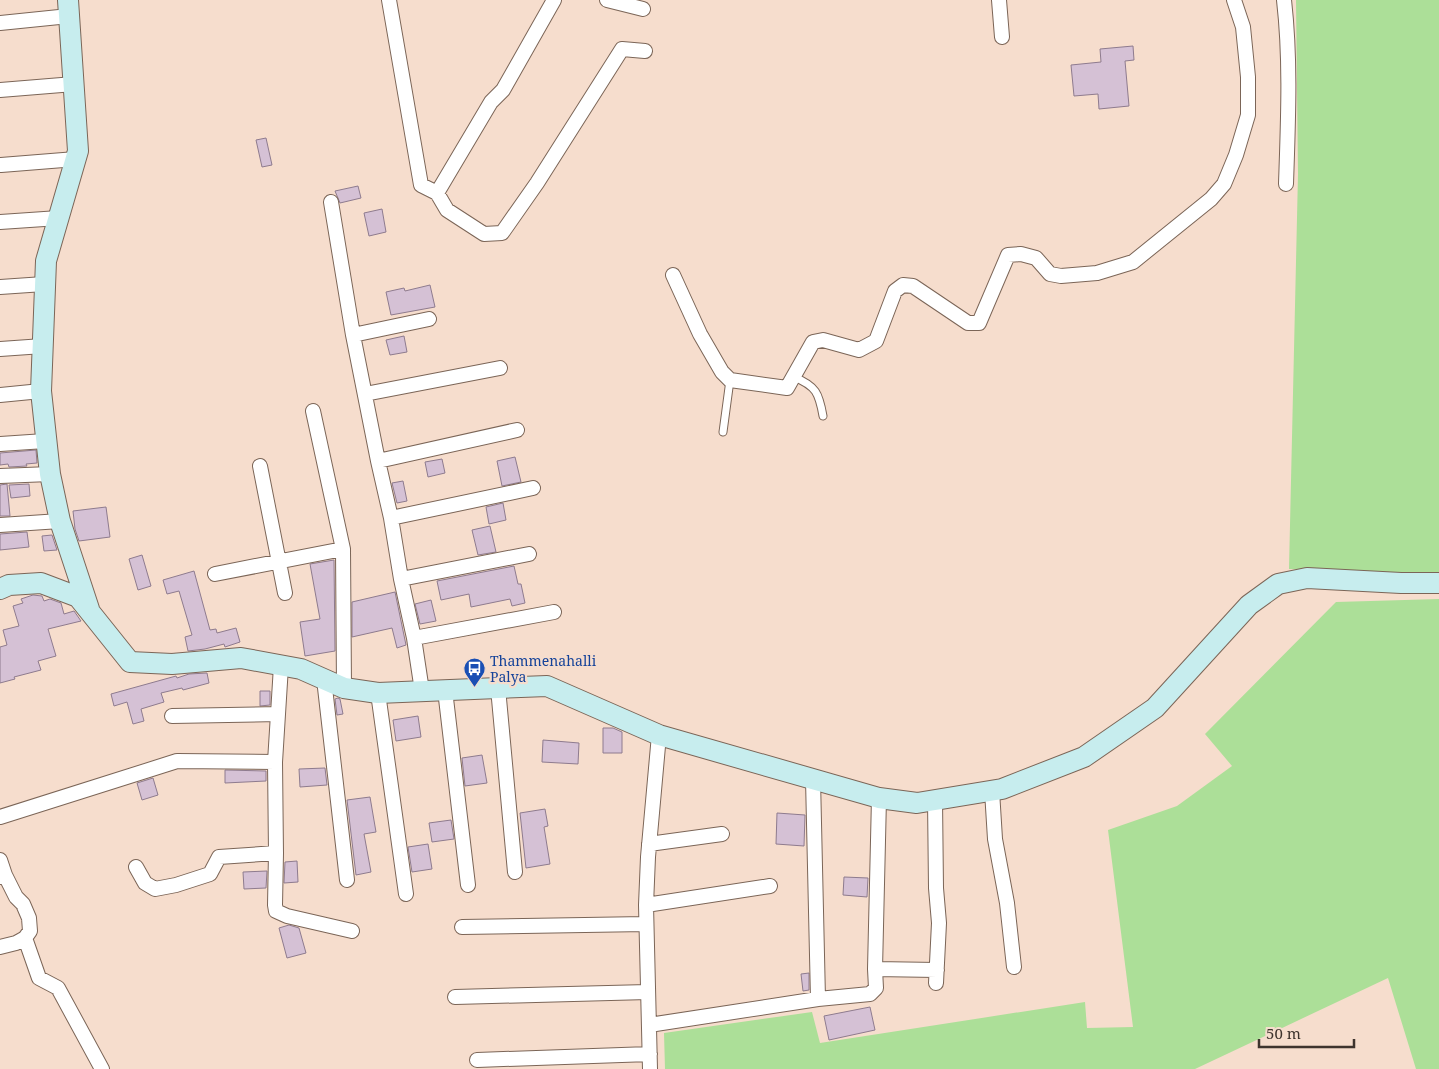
<svg xmlns="http://www.w3.org/2000/svg" width="1439" height="1069" font-family="'Noto Serif',serif">
	<style>
		.green { fill: #acdf98 }
		.building { fill: #d5c1d5; stroke: #8e7b8e }
		.lines { fill: none; stroke-linecap: round; stroke-linejoin: round }
		.lane-casing { stroke: #7b6557; stroke-width: 9 }
		.street-casing { stroke: #7b6557; stroke-width: 16 }
		.secondary-casing { stroke: #7b6557; stroke-width: 22 }
		.lane { stroke: #fff; stroke-width: 7 }
		.street { stroke: #fff; stroke-width: 14 }
		.secondary { stroke: #c7edee; stroke-width: 20 }
		.labels { text-anchor: middle; stroke-width: 4.5; stroke-linejoin: round; paint-order: stroke }
		.transit-label { font-size: 14px; fill: #164399; stroke: #f6ddcd; text-anchor: start }
	</style>
	<rect width="100%" height="100%" fill="#f6ddcd"/>
	<path class="green" d="M 1296,0 L 1439,0 L 1439,574 L 1289,569 L 1298,174 Z
		M 1439,599 L 1439,1069 L 1416,1069 L 1388,978 L 1195,1069 L 665,1069 L 664,1033 L 812,1012 L 820,1043 L 1085,1002 L 1087,1028 L 1133,1027 L 1108,830 L 1177,806 L 1232,766 L 1205,734 L 1336,602 Z"/>
	<path class="building" d="M 1133,46 L 1134,60 L 1125,61 L 1129,106 L 1099,109 L 1098,94 L 1074,96 L 1071,65 L 1101,62 L 1100,49 Z
		M 266,138 L 272,165 L 262,167 L 256,140 Z
		M 358,186 L 361,198 L 340,203 L 335,191 Z
		M 382,209 L 386,232 L 369,236 L 364,213 Z
		M 430,285 L 435,307 L 391,315 L 386,292 L 404,288 L 405,291 Z
		M 404,336 L 407,352 L 390,355 L 386,340 Z
		M 36,450 L 37,463 L 26,464 L 27,466 L 9,467 L 8,464 L 0,465 L 0,453 Z
		M 515,457 L 521,482 L 502,486 L 497,461 Z
		M 442,459 L 445,473 L 428,477 L 425,462 Z
		M 403,481 L 407,501 L 397,503 L 392,483 Z
		M 7,484 L 10,516 L 0,516 L 0,485 Z
		M 29,484 L 30,496 L 11,498 L 9,485 Z
		M 503,503 L 506,520 L 489,524 L 486,507 Z
		M 106,507 L 110,537 L 79,541 L 75,529 L 73,511 Z
		M 490,526 L 496,552 L 478,555 L 472,530 Z
		M 27,532 L 29,547 L 0,550 L 0,534 Z
		M 52,535 L 57,550 L 44,551 L 42,536 Z
		M 142,555 L 151,586 L 138,590 L 129,559 Z
		M 334,560 L 335,651 L 305,656 L 300,622 L 320,619 L 310,564 Z
		M 514,566 L 518,584 L 521,584 L 525,603 L 512,606 L 510,599 L 471,607 L 469,594 L 441,600 L 437,581 Z
		M 194,571 L 210,630 L 216,629 L 217,633 L 236,628 L 240,642 L 225,647 L 224,644 L 205,649 L 188,651 L 185,637 L 192,635 L 179,591 L 167,594 L 163,580 Z
		M 395,592 L 406,645 L 397,648 L 392,628 L 352,637 L 352,602 Z
		M 33,595 L 42,596 L 44,601 L 50,599 L 61,603 L 64,614 L 74,611 L 81,621 L 48,629 L 56,656 L 38,661 L 41,670 L 14,677 L 15,679 L 0,683 L 0,647 L 7,645 L 3,630 L 19,626 L 13,606 L 23,603 L 21,599 Z
		M 431,600 L 436,621 L 420,624 L 415,604 Z
		M 207,673 L 209,683 L 183,690 L 182,688 L 161,693 L 164,702 L 141,709 L 144,721 L 133,724 L 127,702 L 114,706 L 111,694 L 176,676 L 177,678 L 189,674 Z
		M 260,691 L 270,691 L 270,705 L 260,706 Z
		M 338,698 L 340,699 L 343,714 L 337,715 L 335,699 Z
		M 418,716 L 421,737 L 396,741 L 393,720 Z
		M 603,728 L 613,728 L 622,732 L 622,753 L 603,753 Z
		M 543,740 L 579,743 L 578,764 L 542,762 Z
		M 482,755 L 487,783 L 465,786 L 462,758 Z
		M 325,768 L 327,785 L 300,787 L 299,769 Z
		M 225,770 L 266,771 L 266,781 L 225,783 Z
		M 153,778 L 158,795 L 142,800 L 137,783 Z
		M 370,797 L 376,832 L 364,834 L 371,872 L 356,875 L 347,800 Z
		M 545,809 L 548,826 L 544,827 L 550,864 L 526,868 L 520,813 Z
		M 777,813 L 805,815 L 804,846 L 776,844 Z
		M 451,820 L 454,839 L 432,842 L 429,823 Z
		M 428,844 L 432,869 L 412,872 L 408,847 Z
		M 297,861 L 298,882 L 284,883 L 285,862 Z
		M 267,871 L 266,888 L 244,889 L 243,872 Z
		M 844,877 L 868,878 L 867,897 L 843,895 Z
		M 289,925 L 299,928 L 306,953 L 287,958 L 279,928 Z
		M 809,973 L 809,990 L 803,991 L 801,974 Z
		M 870,1007 L 875,1030 L 829,1040 L 824,1016 Z"/>
	<g class="lines">
		<defs>
			<path id="lane" d="M 794,377 C 816,386 819,393 823,416
				M 723,432 L 730,380"/>
			<path id="street" d="M 389,0 L 421,185 L 437,193 L 447,210 L 484,234 L 502,233 L 537,183 L 622,49 L 645,51
				M 607,0 L 643,9
				M 999,0 L 1002,37
				M 1284,0 C 1291,61 1288,123 1286,184
				M 0,23 L 69,16
				M 0,90 L 74,84
				M 1,165 L 76,159
				M 437,193 L 491,102 L 503,90 L 554,0
				M 331,202 L 353,335 L 378,461 L 391,518 L 401,579 L 414,638 L 422,691
				M 0,222 L 59,218
				M 673,275 L 700,334 L 722,372 L 730,380 L 787,388 L 813,342 L 823,340 L 859,350 L 876,341 L 895,291 L 903,285 L 913,286 L 968,323 L 979,323 L 1008,255 L 1021,254 L 1036,258 L 1050,274 L 1061,276 L 1097,273 L 1133,262 L 1211,199 L 1224,184 L 1236,155 L 1248,115 L 1248,77 L 1243,27 L 1234,0
				M 0,287 L 44,284
				M 353,335 L 429,319
				M 0,349 L 43,346
				M 365,394 L 500,368
				M 0,395 L 41,391
				M 313,411 L 343,549 L 344,688
				M 0,444 L 45,441
				M 378,461 L 517,430
				M 260,466 L 285,593
				M 0,476 L 50,474
				M 391,518 L 533,488
				M 0,525 L 60,521
				M 215,574 L 343,549
				M 401,579 L 529,554
				M 414,638 L 554,612
				M 281,666 L 275,762 L 276,853 L 275,905 L 276,911 L 287,916 L 352,931
				M 324,679 L 347,880
				M 498,688 L 515,872
				M 445,690 L 468,885
				M 378,693 L 406,894
				M 172,716 L 278,714
				M 813,779 L 818,999
				M 992,791 L 995,839 L 1007,903 L 1014,967
				M 935,800 L 936,888 L 939,923 L 936,983
				M 0,817 L 177,761 L 275,762
				M 649,844 L 722,834
				M 0,860 L 5,875 L 0,877
				M 136,867 L 145,883 L 155,889 L 176,885 L 210,874 L 219,857 L 276,853
				M 646,905 L 770,886
				M 462,927 L 646,924
				M 25,938 L 39,978 L 58,988 L 102,1069
				M 0,947 L 16,943 L 25,938 L 30,931 L 29,918 L 23,904 L 16,897 L 5,875
				M 875,969 L 937,970
				M 455,997 L 648,992
				M 649,1025 L 818,999 L 870,994 L 876,988 L 875,969 L 879,798
				M 477,1060 L 650,1054
				M 650,1069 L 646,905 L 648,857 L 659,735"/>
			<path id="secondary" d="M 68,0 L 78,151 L 46,261 L 41,391 L 50,474 L 60,521 L 89,609
				M 0,589 L 9,585 L 41,583 L 78,597 L 130,662 L 172,664 L 241,658 L 301,669 L 344,688 L 378,693 L 547,686 L 659,735 L 879,798 L 917,803 L 1002,789 L 1084,757 L 1155,708 L 1249,605 L 1278,584 L 1307,578 L 1401,583 L 1439,583"/>
		</defs>
		<use href="#lane" class="lane-casing"/>
		<use href="#street" class="street-casing"/>
		<use href="#secondary" class="secondary-casing"/>
		<use href="#lane" class="lane"/>
		<use href="#street" class="street"/>
		<use href="#secondary" class="secondary"/>
	</g>
	<defs>
		<symbol id="bus-pin" viewBox="-11 -11 22 30"><path d="M0 17L-7.5 6A9.5 9.5 0 1 1 7.5 6Z" fill="#1a4fb4" stroke="#f6ddcd"/><path d="M-5-6H5V4H4V6H2V4H-2V6H-4V4H-5ZM-3.5-4V0h7V-4ZM-3.5 1.2v1.5H-2V1.2ZM2 1.2v1.5H3.5V1.2Z" fill="#fff"/></symbol>
	</defs>
	<g fill-rule="evenodd">
		<use href="#bus-pin" x="462" y="656" width="25" height="34"/>
	</g>
	<g class="labels">
		<g class="transit-label">
			<text x="490" y="666">Thammenahalli<tspan x="490" dy="16">Palya</tspan></text>
		</g>
	</g>
	<path d="M1259 1039v8h95v-8" fill="none" stroke="#3e342e" stroke-width="2.5"/>
	<text x="1266" y="1039" font-size="15" fill="#3e342e" stroke="#f6ddcd" stroke-width="4" paint-order="stroke">50 m</text>
</svg>
